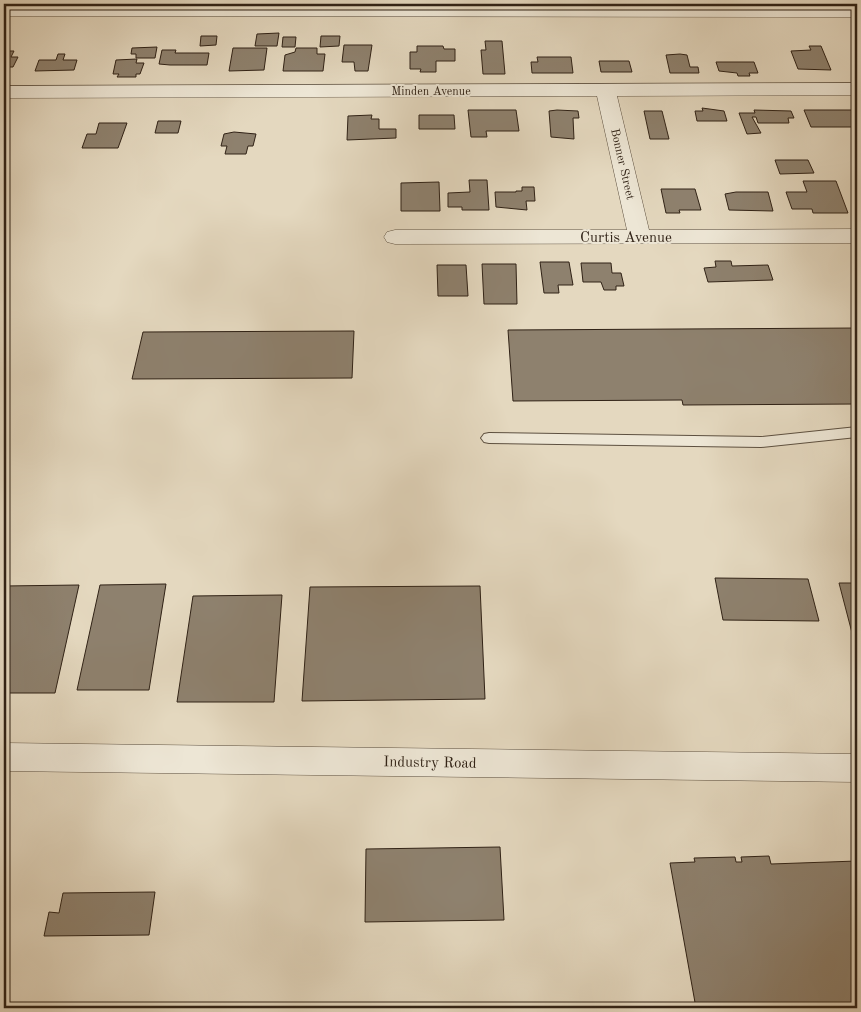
<svg xmlns="http://www.w3.org/2000/svg" width="861" height="1012" font-family="'Old Standard TT',serif">
	<style>
		.building { fill: #8e816e; stroke: #302216 }
		.lines { fill: none; stroke-linecap: round; stroke-linejoin: round }
		.lane-casing { stroke: #5d5040; stroke-width: 2 }
		.street-casing { stroke: #5d5040; stroke-width: 1 }
		.lane { fill: #ede6d5; fill-rule: evenodd }
		.street { fill: #ede6d5; fill-rule: evenodd }
		.labels { text-anchor: middle; stroke-width: 4; stroke-linejoin: round; paint-order: stroke }
		.far-street-label { font-size: 12px; fill: #302216; stroke: #ede6d5 }
		.street-label { font-size: 15px; fill: #302216; stroke: #ede6d5 }
	</style>
	<rect width="100%" height="100%" fill="#e4d8bf"/>
	<filter id="stains"><feTurbulence type="fractalNoise" baseFrequency=".004" numOctaves="4"/><feColorMatrix values="0 0 0 0 .2 0 0 0 0 .09 0 0 0 0 .02 0 0 0 .5 -.17"/></filter>
	<radialGradient id="worn" r=".72"><stop offset=".6" stop-color="#630" stop-opacity="0"/><stop offset="1" stop-color="#630" stop-opacity=".3"/></radialGradient>
	<path class="building" d="M 279,33 L 277,46 L 255,46 L 257,34 Z
		M 201,36 L 217,36 L 216,45 L 200,46 Z
		M 321,36 L 340,36 L 339,46 L 320,47 Z
		M 283,37 L 296,37 L 295,47 L 282,47 Z
		M 485,41 L 502,41 L 505,74 L 483,74 L 481,50 L 486,50 Z
		M 344,45 L 372,45 L 368,71 L 355,71 L 354,62 L 342,62 Z
		M 417,46 L 443,46 L 444,49 L 455,49 L 455,61 L 436,61 L 436,72 L 420,72 L 421,69 L 410,69 L 410,52 L 417,52 Z
		M 809,46 L 821,46 L 831,70 L 798,69 L 791,51 L 811,50 Z
		M 157,47 L 155,58 L 136,58 L 136,54 L 131,54 L 132,48 Z
		M 233,48 L 267,48 L 264,70 L 229,71 Z
		M 296,48 L 317,48 L 317,54 L 325,54 L 323,71 L 283,71 L 285,55 L 295,52 Z
		M 162,50 L 176,50 L 175,53 L 209,53 L 207,65 L 170,65 L 159,64 Z
		M 4,51 L 14,51 L 11,57 L 18,57 L 13,67 L 4,67 Z
		M 58,54 L 65,54 L 63,60 L 77,60 L 74,70 L 35,71 L 39,60 L 56,60 Z
		M 680,54 L 687,55 L 690,67 L 698,67 L 699,73 L 670,73 L 666,55 Z
		M 537,57 L 571,57 L 573,73 L 532,73 L 531,62 L 538,62 Z
		M 137,59 L 136,63 L 144,63 L 140,74 L 136,74 L 136,77 L 117,77 L 119,74 L 113,74 L 116,60 Z
		M 599,61 L 629,61 L 632,72 L 601,72 Z
		M 716,62 L 754,62 L 758,73 L 749,73 L 750,76 L 738,76 L 737,73 L 719,71 Z
		M 702,108 L 724,111 L 727,121 L 697,121 L 695,111 L 703,111 Z
		M 468,110 L 516,110 L 519,131 L 486,131 L 487,137 L 471,137 Z
		M 557,110 L 578,111 L 579,118 L 573,118 L 574,139 L 551,137 L 549,111 Z
		M 754,110 L 791,111 L 794,118 L 788,118 L 789,123 L 758,123 L 756,117 L 752,117 L 761,133 L 747,134 L 739,113 L 755,113 Z
		M 804,110 L 857,110 L 857,127 L 811,127 Z
		M 644,111 L 662,111 L 669,139 L 650,139 Z
		M 372,115 L 371,119 L 379,119 L 379,129 L 396,129 L 396,138 L 347,140 L 348,116 Z
		M 419,115 L 454,115 L 455,129 L 419,129 Z
		M 158,121 L 181,121 L 178,133 L 155,133 Z
		M 99,123 L 127,123 L 118,148 L 82,148 L 87,134 L 96,134 Z
		M 234,132 L 256,134 L 253,146 L 248,146 L 246,154 L 225,154 L 227,146 L 221,146 L 224,134 Z
		M 775,160 L 808,160 L 814,173 L 780,174 Z
		M 469,180 L 487,180 L 489,210 L 462,210 L 462,207 L 448,207 L 448,193 L 470,192 Z
		M 803,181 L 836,181 L 848,213 L 813,213 L 812,209 L 792,209 L 786,192 L 807,192 Z
		M 439,182 L 440,211 L 401,211 L 401,183 Z
		M 522,187 L 534,187 L 535,201 L 526,201 L 527,210 L 496,207 L 495,192 L 516,192 L 516,191 L 522,191 Z
		M 661,189 L 695,189 L 701,210 L 679,210 L 680,213 L 666,213 Z
		M 736,192 L 768,192 L 773,211 L 729,210 L 725,194 Z
		M 715,261 L 731,261 L 732,266 L 768,265 L 773,280 L 708,282 L 704,268 L 716,267 Z
		M 540,262 L 569,262 L 573,285 L 558,285 L 559,293 L 544,293 Z
		M 581,263 L 611,263 L 612,273 L 621,273 L 624,286 L 616,286 L 616,290 L 604,290 L 601,282 L 583,282 Z
		M 482,264 L 516,264 L 517,304 L 484,304 Z
		M 437,265 L 466,265 L 468,296 L 438,296 Z
		M 857,328 L 857,404 L 683,405 L 682,400 L 513,401 L 508,330 Z
		M 354,331 L 352,378 L 132,379 L 143,332 Z
		M 715,578 L 808,579 L 819,621 L 723,620 Z
		M 839,583 L 857,583 L 857,652 Z
		M 166,584 L 149,690 L 77,690 L 100,585 Z
		M 79,585 L 55,693 L 4,693 L 4,586 Z
		M 480,586 L 485,699 L 302,701 L 310,587 Z
		M 282,595 L 274,702 L 177,702 L 193,596 Z
		M 500,847 L 504,920 L 365,922 L 366,849 Z
		M 769,856 L 771,864 L 857,861 L 857,1008 L 696,1008 L 670,863 L 695,862 L 694,858 L 735,857 L 736,862 L 742,862 L 741,857 Z
		M 155,892 L 149,935 L 44,936 L 49,912 L 59,913 L 63,893 Z"/>
	<g class="lines">
		<defs>
			<path id="lane" d="M 857,427 L 857,437 L 761,447 L 489,443 L 484,442 L 481,438 L 484,434 L 489,433 L 761,437 Z"/>
			<path id="street" d="M 4,6 L 857,7 L 857,17 L 4,16 Z
				M 857,83 L 857,95 L 617,96 L 649,230 L 857,229 L 857,243 L 395,244 L 387,242 L 384,237 L 387,232 L 395,230 L 627,230 L 597,96 L 4,98 L 4,86 Z
				M 4,743 L 857,754 L 857,782 L 4,771 Z"/>
		</defs>
		<use href="#lane" class="lane-casing"/>
		<use href="#street" class="street-casing"/>
		<use href="#lane" class="lane"/>
		<use href="#street" class="street"/>
	</g>
	<g class="labels">
		<g class="far-street-label">
			<text x="431" y="95">Minden Avenue</text>
			<text transform="translate(623 164) rotate(77)" y="4">Bonner Street</text>
		</g>
		<g class="street-label">
			<text x="626" y="242">Curtis Avenue</text>
			<text transform="translate(430 762) rotate(1)" y="5">Industry Road</text>
		</g>
	</g>
	<rect width="861" height="1012" fill="none" stroke="#e4d8bf" stroke-width="20"/>
	<rect x="5" y="5" width="851" height="1002" fill="none" stroke="#302216" stroke-width="2.5"/>
	<rect x="10" y="10" width="841" height="992" fill="none" stroke="#302216"/>
	<rect width="100%" height="100%" filter="url(#stains)"/>
	<rect width="100%" height="100%" fill="url(#worn)"/>
</svg>
